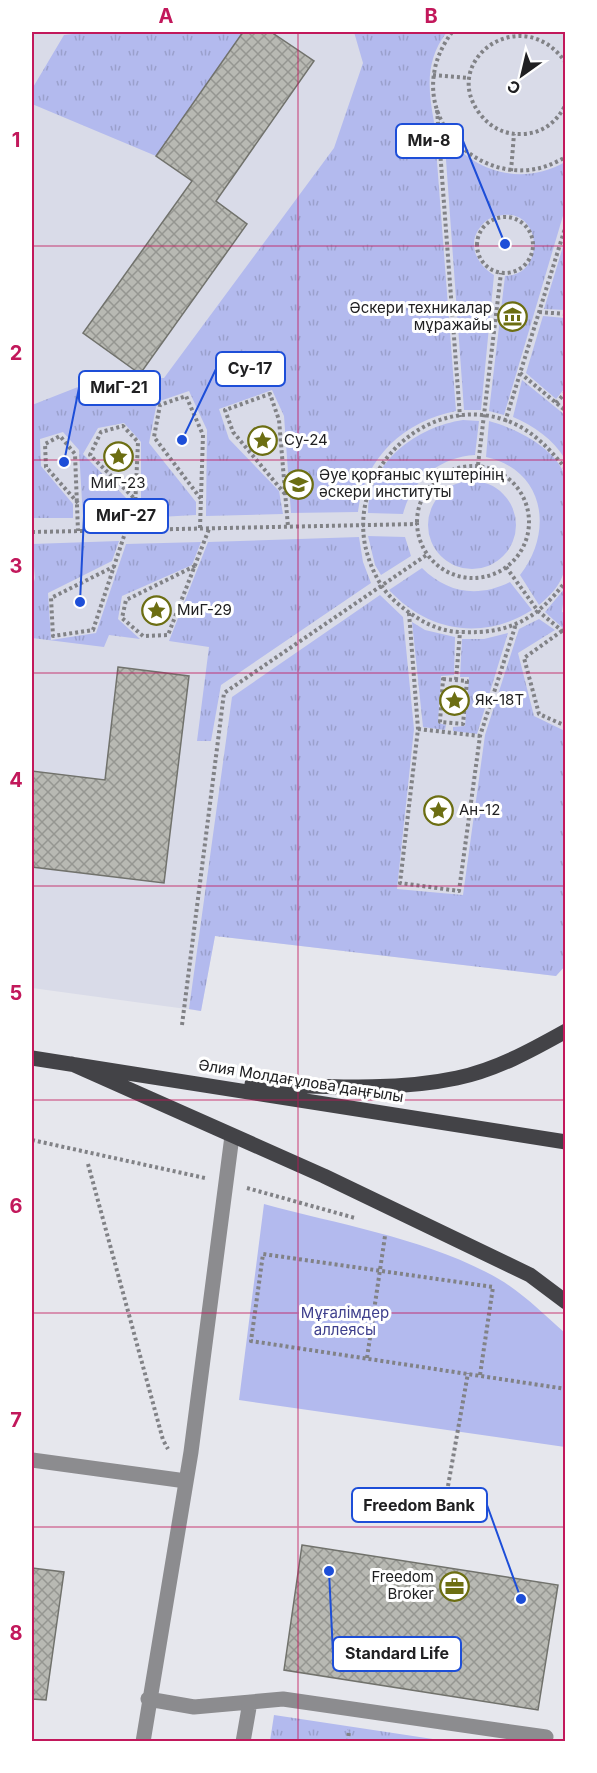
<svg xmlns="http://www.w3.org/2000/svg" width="597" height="1773" font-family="Inter,sans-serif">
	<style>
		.built { fill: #d9dbe8 }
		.grass { fill: url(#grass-tufts) }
		.green { fill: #b3baee }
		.building { fill: url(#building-cross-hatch); stroke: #71726c; stroke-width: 1.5 }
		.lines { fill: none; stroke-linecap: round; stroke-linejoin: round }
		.path { stroke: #818286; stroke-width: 4; stroke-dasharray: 3 3; stroke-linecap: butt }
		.minor { stroke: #8c8c8f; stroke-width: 15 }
		.major { stroke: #434347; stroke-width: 15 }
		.grid { fill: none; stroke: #c2185b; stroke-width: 1.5; stroke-opacity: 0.55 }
		.labels { text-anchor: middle; stroke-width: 6; stroke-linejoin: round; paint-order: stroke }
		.poi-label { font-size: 15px; fill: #202022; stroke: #fff; text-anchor: start }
		.street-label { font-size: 15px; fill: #202022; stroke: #fff }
		.park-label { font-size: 15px; fill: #3d3e8c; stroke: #fff }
		.leader { fill: none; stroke: #1d4ed8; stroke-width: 2 }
		.callout-dot { fill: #1d4ed8; stroke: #fff; stroke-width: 2 }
		.callout { fill: #fff; stroke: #1d4ed8; stroke-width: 2 }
		.callout-label { font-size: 16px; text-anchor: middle; font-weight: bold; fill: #202022 }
		.neatline { fill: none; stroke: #c2185b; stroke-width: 2 }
		.grid-label { font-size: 20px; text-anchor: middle; font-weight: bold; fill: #c2185b }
	</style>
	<defs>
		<pattern id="grass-tufts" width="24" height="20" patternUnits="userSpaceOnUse" patternTransform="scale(1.5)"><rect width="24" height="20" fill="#b3baee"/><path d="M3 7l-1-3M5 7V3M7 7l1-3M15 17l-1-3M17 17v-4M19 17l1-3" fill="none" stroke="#9aa0cc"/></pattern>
		<pattern id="building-cross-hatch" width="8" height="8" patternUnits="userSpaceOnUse" patternTransform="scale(1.5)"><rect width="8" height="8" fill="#b8b9b3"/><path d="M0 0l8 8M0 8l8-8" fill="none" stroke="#959691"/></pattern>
	</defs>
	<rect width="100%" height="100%" fill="#e6e7ed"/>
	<path class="built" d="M 32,32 L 565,32 L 565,966 L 556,976 L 215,936 L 201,1011 L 32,988 Z"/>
	<path class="grass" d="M 91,32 L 243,32 L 156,156 L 32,104 L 32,89 L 64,35 Z
		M 354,32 L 447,32 C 425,60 428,89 434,122 L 456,411 C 404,421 364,458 358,512 L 291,513 L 284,416 L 272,390 L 219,409 L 229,439 L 279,491 L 283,514 L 206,516 L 207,430 L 189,391 L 157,402 L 149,443 L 196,502 L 196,515 L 141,518 L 141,442 L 124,423 L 98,428 L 83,454 L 131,503 L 132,515 L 83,518 L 79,450 L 63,432 L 40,439 L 41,466 L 73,504 L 73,518 L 32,518 L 32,405 L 106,376 L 164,378 L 334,148 L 363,63 Z
		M 444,132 C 472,172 521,187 565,162 L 565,209 L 504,415 L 489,411 L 505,276 C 546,275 542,210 503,215 C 494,216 488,218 482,225 C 466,243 476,264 494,275 L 481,410 L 464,410 Z
		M 565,240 L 565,310 L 544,309 Z
		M 543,316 L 565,318 L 565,388 L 556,399 L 526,373 Z
		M 522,380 L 565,415 L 565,459 C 553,439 534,426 513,417 Z
		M 463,420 L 479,421 L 475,455 C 441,457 412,479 403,514 L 368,513 C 369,462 416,427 463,420 Z
		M 489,421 C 515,428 561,450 566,481 C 568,497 566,515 566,531 C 566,567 569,580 539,605 L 520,575 C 554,532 545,470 486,457 Z
		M428 525a44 44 0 1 1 88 0a44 44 0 1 1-88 0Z
		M 368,536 L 405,537 L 411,556 L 381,575 L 375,565 Z
		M 359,537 L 363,562 L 371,583 L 221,685 L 211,741 L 197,741 L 209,647 L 169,641 L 208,542 Z
		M 119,541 L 112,561 L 48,593 L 51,640 L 96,633 L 126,544 L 201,542 L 192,565 L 122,596 L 118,619 L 140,639 L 109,635 L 104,647 L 32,638 L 32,589 L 35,578 L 32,544 Z
		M 422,568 C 447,593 478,598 510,582 L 532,610 C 483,641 428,632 389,590 Z
		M 565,588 L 562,612 L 565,613 L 565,630 L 545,612 Z
		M 380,595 L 403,617 L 414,729 L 397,889 L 463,895 L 485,735 L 519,629 L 539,619 L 555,630 L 518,653 L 534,716 L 565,731 L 565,966 L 556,976 L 215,936 L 201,1011 L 189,1009 L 232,697 Z
		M 412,622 L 425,630 L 455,637 L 454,675 L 441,676 L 438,723 L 446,725 L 445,730 L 423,727 Z
		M 508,633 L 477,734 L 453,731 L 453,727 L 465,726 L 469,677 L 460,677 L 462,639 L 484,639 Z
		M 274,1715 L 446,1741 L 270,1741 Z"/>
	<path class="green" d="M 264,1204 C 337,1224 418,1237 486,1272 C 517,1287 540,1311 565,1333 L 565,1447 L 239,1400 Z"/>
	<path class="building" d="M 243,32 L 271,32 L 314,61 L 216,201 L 247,224 L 140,374 L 83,333 L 192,181 L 156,156 Z
		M 118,667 L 189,676 L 164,883 L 32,867 L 32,771 L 105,780 Z
		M 302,1545 L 558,1585 L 538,1710 L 284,1670 Z
		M 32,1568 L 64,1572 L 46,1700 L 32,1699 Z"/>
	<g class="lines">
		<path class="path" d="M 452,32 C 443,45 436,58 434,74 C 425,132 484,182 540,168 C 549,166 558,161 566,157
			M 566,63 C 523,0 438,60 480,114 C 491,128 505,135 523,134 C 543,133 557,122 566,104
			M 433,75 L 469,78
			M 437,110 L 460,417
			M 511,171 L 514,134
			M477 245a28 28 0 1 1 56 0a28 28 0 1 1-56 0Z
			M 539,312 L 566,314
			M 520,373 L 566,411
			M 556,403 L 566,392
			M 505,422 L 566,225
			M 478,465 L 501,273
			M417 522a56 56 0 1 1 112 0a56 56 0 1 1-112 0Z
			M 566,469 C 552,452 539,437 519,426 C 440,385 349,460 365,545 C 370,567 380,589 397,603 C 416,619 437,632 462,632 C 510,634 537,619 566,581
			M 285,494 L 233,432 L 225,410 L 270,394 L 279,420 L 288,527
			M 78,503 L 46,467 L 45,444 L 60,436 L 75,454 L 78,531
			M 200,528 L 203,435 L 186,396 L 160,405 L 154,437 L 201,499
			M 134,530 L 138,442 L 123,426 L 101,432 L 90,455 L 136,500
			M 32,532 L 417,524
			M 115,566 L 51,598 L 53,636 L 93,630 L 126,530
			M 195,566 L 126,600 L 122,618 L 143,636 L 168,635 L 209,529
			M 506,567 L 538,611 L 566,634
			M 409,613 L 418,729 L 400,883 L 459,891 L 480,736 L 516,624
			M 562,631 L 524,658 L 539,714 L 566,726
			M 443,679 L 467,681 L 463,724 L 440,722 Z
			M 456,680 L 460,632
			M 418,729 L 480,736
			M 182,1025 L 224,693 L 428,554
			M 32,1140 L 205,1178
			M 88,1164 L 163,1440 L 168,1449
			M 247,1188 L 355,1218
			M 367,1358 L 385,1236
			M 480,1375 L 493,1287 L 263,1254 L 251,1341 L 566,1389
			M 448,1486 L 468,1373
			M 348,1742 L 349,1730"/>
		<path class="minor" d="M 32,1460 L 186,1481
			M 148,1699 L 194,1707 L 283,1699 L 546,1737
			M 143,1742 L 191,1452 L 232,1136
			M 243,1742 L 250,1702"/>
		<path class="major" d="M 32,1058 L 566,1142
			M 72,1064 L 324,1176 L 530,1275 L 566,1302
			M 252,1084 C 320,1086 391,1092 457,1078 C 496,1070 532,1050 566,1031"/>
	</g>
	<path class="grid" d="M 298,32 L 298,1742M 32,246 L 566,246M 32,460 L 566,460M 32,673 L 566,673M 32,886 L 566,886M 32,1100 L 566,1100M 32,1313 L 566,1313M 32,1527 L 566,1527"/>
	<defs>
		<symbol id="museum-ring" viewBox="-11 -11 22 22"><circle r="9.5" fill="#fff" stroke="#6c6e12" stroke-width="1.5"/><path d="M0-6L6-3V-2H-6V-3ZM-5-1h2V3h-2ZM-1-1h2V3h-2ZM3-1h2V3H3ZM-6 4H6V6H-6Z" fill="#6c6e12"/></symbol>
		<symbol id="sight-ring" viewBox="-11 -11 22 22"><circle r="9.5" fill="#fff" stroke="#6c6e12" stroke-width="1.5"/><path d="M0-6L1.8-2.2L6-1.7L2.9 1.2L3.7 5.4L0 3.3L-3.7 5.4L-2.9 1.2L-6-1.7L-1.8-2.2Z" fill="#6c6e12"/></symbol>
		<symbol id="university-ring" viewBox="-11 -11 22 22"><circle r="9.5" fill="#fff" stroke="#6c6e12" stroke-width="1.5"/><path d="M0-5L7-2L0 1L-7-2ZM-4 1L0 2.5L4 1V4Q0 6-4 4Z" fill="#6c6e12"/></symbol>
		<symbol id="office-ring" viewBox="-11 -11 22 22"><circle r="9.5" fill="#fff" stroke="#6c6e12" stroke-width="1.5"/><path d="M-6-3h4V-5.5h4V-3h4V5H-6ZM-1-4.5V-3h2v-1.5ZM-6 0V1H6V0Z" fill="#6c6e12"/></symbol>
	</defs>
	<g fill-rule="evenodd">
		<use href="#museum-ring" x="496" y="300" width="33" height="33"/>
		<use href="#sight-ring" x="246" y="424" width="33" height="33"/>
		<use href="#sight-ring" x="102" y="440" width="33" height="33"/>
		<use href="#university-ring" x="282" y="468" width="33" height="33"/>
		<use href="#sight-ring" x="140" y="594" width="33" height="33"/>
		<use href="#sight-ring" x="438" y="684" width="33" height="33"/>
		<use href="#sight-ring" x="422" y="794" width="33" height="33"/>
		<use href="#office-ring" x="438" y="1570" width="33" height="33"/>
	</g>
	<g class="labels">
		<g class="poi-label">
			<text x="492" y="313" text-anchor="end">Әскери техникалар<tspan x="492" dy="17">мұражайы</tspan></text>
			<text x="284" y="445">Су-24</text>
			<text x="319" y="480">Әуе қорғаныс күштерінің<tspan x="319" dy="17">әскери институты</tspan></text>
			<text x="118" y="488" text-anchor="middle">МиГ-23</text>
			<text x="177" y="615">МиГ-29</text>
			<text x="475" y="705">Як-18Т</text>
			<text x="459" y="815">Ан-12</text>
			<text x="434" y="1582" text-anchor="end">Freedom<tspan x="434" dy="17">Broker</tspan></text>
		</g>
		<g class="street-label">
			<text transform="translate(301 1081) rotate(9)" y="5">Әлия Молдағұлова даңғылы</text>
		</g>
		<g class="park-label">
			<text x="345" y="1318">Мұғалімдер<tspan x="345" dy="17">аллеясы</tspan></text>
		</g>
	</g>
	<path class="leader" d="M505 244L463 141M182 440L216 369M64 462L79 388M80 602L84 516M521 1599L487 1505M329 1571L333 1654"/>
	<g class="callout-dot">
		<circle cx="505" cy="244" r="6"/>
		<circle cx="182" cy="440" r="6"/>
		<circle cx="64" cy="462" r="6"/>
		<circle cx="80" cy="602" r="6"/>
		<circle cx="521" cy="1599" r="6"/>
		<circle cx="329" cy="1571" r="6"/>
	</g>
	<g class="callout">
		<rect x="396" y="124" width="67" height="34" rx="6"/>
		<rect x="216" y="352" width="69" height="34" rx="6"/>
		<rect x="79" y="371" width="81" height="34" rx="6"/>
		<rect x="84" y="499" width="84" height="34" rx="6"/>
		<rect x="352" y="1488" width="135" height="34" rx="6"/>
		<rect x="333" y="1637" width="128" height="34" rx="6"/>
	</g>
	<g class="callout-label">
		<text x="429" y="146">Ми-8</text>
		<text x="250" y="374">Су-17</text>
		<text x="119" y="393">МиГ-21</text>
		<text x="126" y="521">МиГ-27</text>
		<text x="419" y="1511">Freedom Bank</text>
		<text x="397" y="1659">Standard Life</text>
	</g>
	<rect width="597" height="1773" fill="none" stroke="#ffffff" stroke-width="66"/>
	<g transform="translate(522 75) rotate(214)" stroke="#ffffff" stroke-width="4.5" paint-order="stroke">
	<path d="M0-4.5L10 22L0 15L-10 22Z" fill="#202022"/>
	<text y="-9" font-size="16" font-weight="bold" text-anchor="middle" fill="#202022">С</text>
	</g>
	<rect x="33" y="33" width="531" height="1707" class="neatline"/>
	<g class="grid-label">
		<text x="166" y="23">A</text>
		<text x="431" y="23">B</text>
		<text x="16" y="147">1</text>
		<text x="16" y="360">2</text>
		<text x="16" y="573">3</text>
		<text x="16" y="787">4</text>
		<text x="16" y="1000">5</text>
		<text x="16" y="1213">6</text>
		<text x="16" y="1427">7</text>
		<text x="16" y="1640">8</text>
	</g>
</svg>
